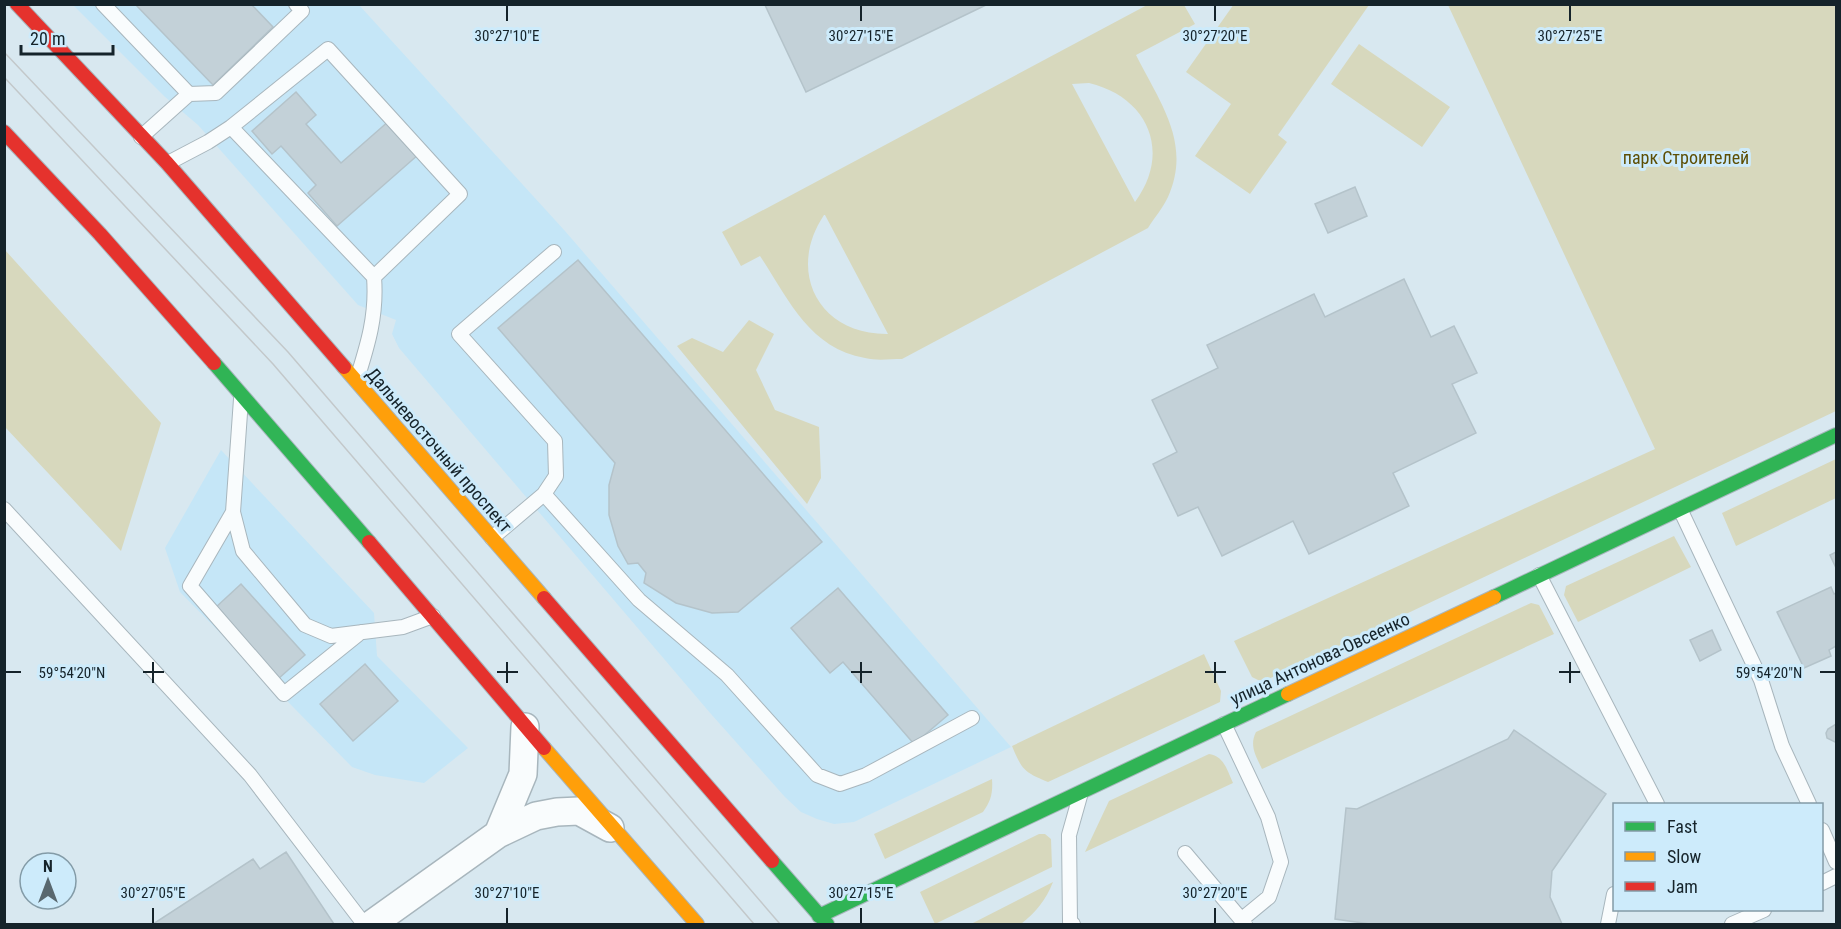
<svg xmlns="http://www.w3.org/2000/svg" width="1841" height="929" font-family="'Roboto Condensed',sans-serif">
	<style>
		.built { fill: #c5e6f7 }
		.green { fill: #d7d8bd; fill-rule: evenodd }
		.building { fill: #c3d1d8; stroke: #b4c3ca; stroke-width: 1.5 }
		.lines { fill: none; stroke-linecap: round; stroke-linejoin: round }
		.lane-casing { stroke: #a8b6bd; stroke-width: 16 }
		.street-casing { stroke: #a8b6bd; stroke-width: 30 }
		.fast-casing { stroke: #a8b6bd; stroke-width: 16 }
		.slow-casing { stroke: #a8b6bd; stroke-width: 16 }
		.jam-casing { stroke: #a8b6bd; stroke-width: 16 }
		.lane { stroke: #f9fcfd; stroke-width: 14 }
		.street { stroke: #f9fcfd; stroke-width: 27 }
		.fast { stroke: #30b455; stroke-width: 14 }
		.slow { stroke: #ff9f0a; stroke-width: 14 }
		.jam { stroke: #e5322d; stroke-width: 14 }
		.tram { stroke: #c3c8ca; stroke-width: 1.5 }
		.ticks { fill: none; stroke: #15232a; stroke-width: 2 }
		.labels { text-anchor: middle; stroke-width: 6; stroke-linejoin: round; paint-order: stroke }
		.park-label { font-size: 18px; fill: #5d4e04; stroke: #cdebfb }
		.street-label { font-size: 18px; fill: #15232a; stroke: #cdebfb }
		.ticks-label { font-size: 15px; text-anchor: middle; fill: #15232a; stroke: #cdebfb; stroke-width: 6; stroke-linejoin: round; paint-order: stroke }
	</style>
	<rect width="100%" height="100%" fill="#d8e8f0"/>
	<path class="built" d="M 73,5 L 359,5 L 565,231 L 1011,747 L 854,822 L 834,824 L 817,819 L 801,812 L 785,797 L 711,714 L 399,348 L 392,334 L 396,320 L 358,305 L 198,125 L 164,96 Z
		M 221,450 L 374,613 L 377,656 L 468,748 L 424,783 L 375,775 L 352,767 L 180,592 L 165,548 Z"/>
	<path class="green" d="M 1149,4 L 1184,5 L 1195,24 L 1136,55 C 1160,103 1192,143 1168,197 C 1163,208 1154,218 1148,228 L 902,359 C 890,359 877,361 865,358 C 809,348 789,300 760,256 L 741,266 L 722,232 ZM 1089,83 C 1148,97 1172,152 1135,202 L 1072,84 ZM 824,215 L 825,215 L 888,334 C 819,335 786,272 824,215 Z
		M 1234,4 L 1369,5 L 1278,135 L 1287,142 L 1250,194 L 1195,156 L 1231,104 L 1186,72 Z
		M 1448,5 L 1836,5 L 1836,411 L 1262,682 L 1252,677 L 1234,641 L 1655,449 Z
		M 1359,44 L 1450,107 L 1422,147 L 1331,84 Z
		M 5,250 L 161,423 L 121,551 L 5,427 Z
		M 749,320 L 774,334 L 756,370 L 775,410 L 819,427 L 821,478 L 807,504 L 677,346 L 692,338 L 723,352 Z
		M 1836,459 L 1836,498 L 1736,546 L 1722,513 Z
		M 1674,536 L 1691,567 L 1578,622 L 1564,595 L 1566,586 Z
		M 1531,603 L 1539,605 L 1554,634 L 1262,769 C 1256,756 1249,746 1256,732 Z
		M 1204,654 L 1221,691 L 1220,702 L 1048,782 C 1024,772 1022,770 1012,746 Z
		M 1209,754 C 1224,756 1227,770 1233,783 L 1085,852 L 1109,801 Z
		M 992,779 C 993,793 991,801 983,812 L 885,859 L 874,834 Z
		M 1039,834 L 1045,834 L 1051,839 L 1052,867 L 935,924 L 920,892 Z
		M 1053,882 C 1046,900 1036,912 1021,924 L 971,924 Z"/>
	<path class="building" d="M 135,4 L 251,4 L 273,27 L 213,85 Z
		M 767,4 L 988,4 L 806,92 L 765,5 Z
		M 296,92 L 316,115 L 306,124 L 341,163 L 390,120 L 419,154 L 337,226 L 308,193 L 316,185 L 281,146 L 272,154 L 252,131 Z
		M 1355,187 L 1367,216 L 1328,233 L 1315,204 Z
		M 578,260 L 822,542 L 738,612 L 712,613 L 676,603 L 644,583 L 646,573 L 638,563 L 628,564 L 618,546 L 609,515 L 609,485 L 615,463 L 498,328 Z
		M 1404,279 L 1431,337 L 1454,326 L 1477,373 L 1452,384 L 1476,433 L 1393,473 L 1409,506 L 1309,554 L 1293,521 L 1222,556 L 1198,507 L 1178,516 L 1153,464 L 1177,452 L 1152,400 L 1218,368 L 1207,345 L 1314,294 L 1325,317 Z
		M 1836,552 L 1836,568 L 1830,555 Z
		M 241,584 L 305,655 L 278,679 L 215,608 Z
		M 1831,587 L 1834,594 L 1836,593 L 1836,646 L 1829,650 L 1831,656 L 1804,668 L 1777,612 Z
		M 838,588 L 948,715 L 914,744 L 843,662 L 830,673 L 791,628 Z
		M 1712,630 L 1721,650 L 1700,661 L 1690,640 Z
		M 365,664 L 398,701 L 353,741 L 320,704 Z
		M 1836,724 L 1836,742 L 1835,742 L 1827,738 L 1826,733 L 1828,729 Z
		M 1514,730 L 1606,794 L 1552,871 L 1550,897 L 1562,924 L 1370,924 L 1335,919 L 1346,808 L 1357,809 L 1508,739 Z
		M 286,852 L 334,924 L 153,924 L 253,859 L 260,869 Z"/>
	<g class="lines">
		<defs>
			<path id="lane" d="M 103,4 L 189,94 L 141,137
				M 189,94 L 216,93 L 302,11 L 296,4
				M 231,127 L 328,49 L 460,194 L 374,277
				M 168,163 L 208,142 L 231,127 L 374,277 C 377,315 368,344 357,379
				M 241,399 L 233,512 L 243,551 L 305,625 L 331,636 L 403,627 L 433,616
				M 544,494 L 639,600 L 727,675 L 817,775 L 840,784 L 866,775 L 972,718
				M 4,509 L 250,775 L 364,924
				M 1680,509 L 1761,680 L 1782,746 L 1809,804
				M 233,512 L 190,586 L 284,694 L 361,632
				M 492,538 L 544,494 L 556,476 L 555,441 L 459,334 L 554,252
				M 1539,575 L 1657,804
				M 1224,724 L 1268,817 L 1281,862 L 1269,897 L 1241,920
				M 1822,830 L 1836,862
				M 1185,853 L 1245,924
				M 1822,883 L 1836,876
				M 1073,924 L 1070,922 L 1069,835 L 1080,796
				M 1608,924 L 1614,894
				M 1732,924 L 1764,910"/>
			<path id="street" d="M 498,834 L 523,774 L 525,727
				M 372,924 L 498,834 L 536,816 L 557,812 L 579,811 L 610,828"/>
			<path id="fast" d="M 214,363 L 369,542
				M 1494,597 L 1836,435
				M 772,861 L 827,924
				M 819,916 L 1288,694"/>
			<path id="slow" d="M 344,367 L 544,598
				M 1288,694 L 1494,597
				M 544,748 L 697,924"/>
			<path id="jam" d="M 17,4 L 167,163 L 344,367
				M 4,132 L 100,234 L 214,363
				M 369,542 L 544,748
				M 544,598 L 772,861"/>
		</defs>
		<use href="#lane" class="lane-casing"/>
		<use href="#street" class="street-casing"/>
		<use href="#fast" class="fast-casing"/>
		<use href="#slow" class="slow-casing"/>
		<use href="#jam" class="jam-casing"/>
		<use href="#lane" class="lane"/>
		<use href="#street" class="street"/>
		<use href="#fast" class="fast"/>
		<use href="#slow" class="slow"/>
		<use href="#jam" class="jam"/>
		<path class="tram" d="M 4,52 L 288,352 L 780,924
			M 4,77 L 273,364 L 754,924"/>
	</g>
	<path class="ticks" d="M 507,6 L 507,21M 861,6 L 861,21M 1215,6 L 1215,21M 1570,6 L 1570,21M 153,662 L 153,683M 507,662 L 507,683M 861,662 L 861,683M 1215,662 L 1215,683M 1570,662 L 1570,683M 6,672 L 21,672M 143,672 L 164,672M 497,672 L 518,672M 851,672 L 872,672M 1205,672 L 1226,672M 1559,672 L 1580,672M 1820,672 L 1835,672M 153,908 L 153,923M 507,908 L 507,923M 861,908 L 861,923M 1215,908 L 1215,923"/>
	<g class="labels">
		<g class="park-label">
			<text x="1686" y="164">парк Строителей</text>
		</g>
		<g class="street-label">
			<text transform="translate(439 450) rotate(49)" y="6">Дальневосточный проспект</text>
			<text transform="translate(1320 659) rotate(-25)" y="6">улица Антонова-Овсеенко</text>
		</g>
	</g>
	<g class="ticks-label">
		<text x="507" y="41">30°27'10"E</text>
		<text x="861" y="41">30°27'15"E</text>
		<text x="1215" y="41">30°27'20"E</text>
		<text x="1570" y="41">30°27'25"E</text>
		<text x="72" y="678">59°54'20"N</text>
		<text x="1769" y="678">59°54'20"N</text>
		<text x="153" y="898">30°27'05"E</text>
		<text x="507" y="898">30°27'10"E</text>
		<text x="861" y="898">30°27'15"E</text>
		<text x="1215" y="898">30°27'20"E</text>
	</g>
	<rect width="1841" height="929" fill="none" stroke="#15232a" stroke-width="12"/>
	<rect x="1613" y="803" width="210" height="108" fill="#cdebfb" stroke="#839ba7" stroke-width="1.5"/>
	<rect x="1625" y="822" width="30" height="9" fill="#30b455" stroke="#839ba7" stroke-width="1.5"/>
	<text x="1667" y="833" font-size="18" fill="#15232a">Fast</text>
	<rect x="1625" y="852" width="30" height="9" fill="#ff9f0a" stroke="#839ba7" stroke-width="1.5"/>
	<text x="1667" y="863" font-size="18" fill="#15232a">Slow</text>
	<rect x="1625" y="882" width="30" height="9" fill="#e5322d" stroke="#839ba7" stroke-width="1.5"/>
	<text x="1667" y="893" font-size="18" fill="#15232a">Jam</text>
	<g transform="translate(48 881)"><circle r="28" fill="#cdebfb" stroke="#839ba7" stroke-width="1.5"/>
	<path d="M0-4.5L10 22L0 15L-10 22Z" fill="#59686f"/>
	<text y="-9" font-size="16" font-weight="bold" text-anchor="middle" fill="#15232a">N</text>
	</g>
	<path d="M21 45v9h92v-9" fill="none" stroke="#15232a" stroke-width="3"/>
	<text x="30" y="45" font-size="18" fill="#15232a" stroke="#cdebfb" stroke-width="4.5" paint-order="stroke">20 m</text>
</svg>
